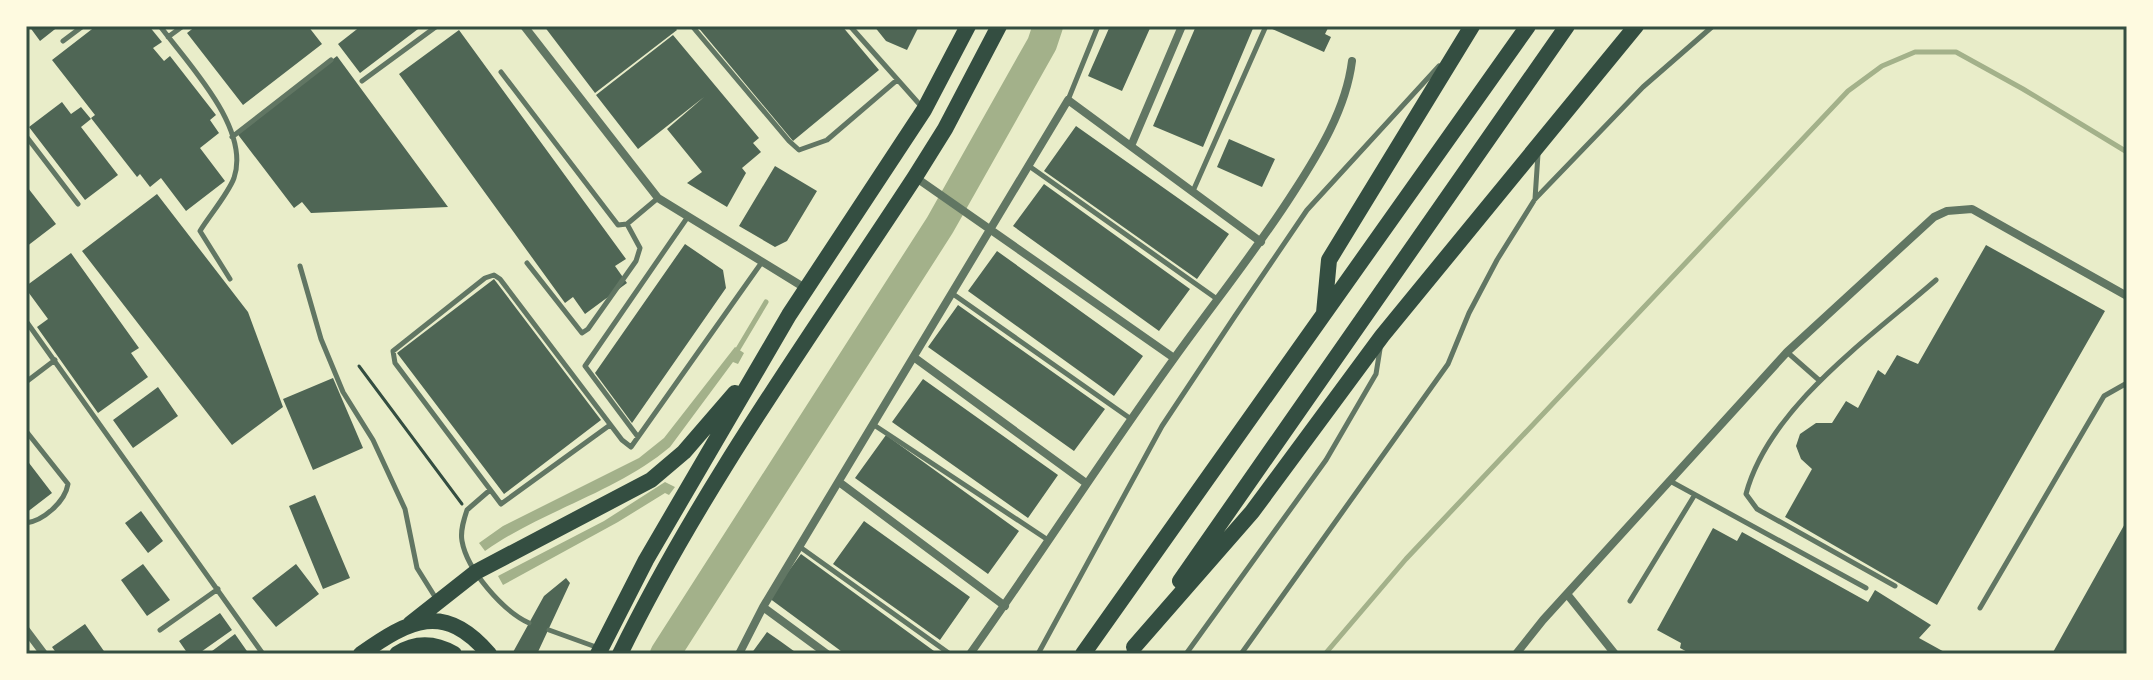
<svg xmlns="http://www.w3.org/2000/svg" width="2153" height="680" font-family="'IBM Plex Sans',sans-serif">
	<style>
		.water { fill: #a3b18a }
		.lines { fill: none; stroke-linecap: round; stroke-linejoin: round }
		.stream { stroke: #a3b18a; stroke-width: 5 }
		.river { stroke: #a3b18a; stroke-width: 30 }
		.building { fill: #4f6655 }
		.path { stroke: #344e41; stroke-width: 3 }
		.service { stroke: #617663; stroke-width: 5 }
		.minor { stroke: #617663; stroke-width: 8 }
		.primary { stroke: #344e41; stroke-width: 16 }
		.trunk { stroke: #344e41; stroke-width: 16 }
		.neatline { fill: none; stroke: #344e41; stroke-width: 3 }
	</style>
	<rect width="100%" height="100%" fill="#e9edc9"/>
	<path class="water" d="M 735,347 L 744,353 L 738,364 L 733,362 L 670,447 C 615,493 543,510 485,551 L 479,543 L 503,526 L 639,458 L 664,438 Z
		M 665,482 L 675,487 L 669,495 L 665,493 L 618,522 L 503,585 L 498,576 L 604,521 Z"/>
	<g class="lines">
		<path class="stream" d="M 738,349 L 766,302
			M 1325,654 L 1406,559 L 1848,91 L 1882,66 L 1915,52 L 1956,52 L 2023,89 L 2127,152"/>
		<path class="river" d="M 665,654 L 940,225 L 1042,44 L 1048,26"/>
	</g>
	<path class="building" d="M 29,26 L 59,26 L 40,41 Z
		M 96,26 L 149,26 L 162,42 L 153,48 L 164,61 L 170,56 L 216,115 L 210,120 L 219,133 L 200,148 L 225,181 L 186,211 L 161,178 L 150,187 L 140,174 L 137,177 L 91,118 L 95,115 L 52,60 Z
		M 196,26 L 308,26 L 322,44 L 243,105 L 187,33 Z
		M 361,26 L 422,26 L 360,73 L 338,44 Z
		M 544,26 L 674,26 L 677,30 L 595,93 Z
		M 697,26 L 842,26 L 879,70 L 793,141 Z
		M 874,26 L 919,26 L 907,50 L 886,41 Z
		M 1110,26 L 1151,26 L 1122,91 L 1088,76 Z
		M 1196,26 L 1254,26 L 1203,147 L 1153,126 Z
		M 1271,26 L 1325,26 L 1328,28 L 1325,34 L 1331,37 L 1324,52 L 1270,28 Z
		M 459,30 L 626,259 L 615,266 L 627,283 L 585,314 L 573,297 L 565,303 L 399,74 Z
		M 673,35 L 759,138 L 753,143 L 761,152 L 742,168 L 746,173 L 727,207 L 687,183 L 702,172 L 667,129 L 704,97 L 638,149 L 596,95 Z
		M 337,56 L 448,207 L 311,213 L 302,202 L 294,208 L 236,132 Z
		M 62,102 L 71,114 L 81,107 L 91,119 L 81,127 L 118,175 L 85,200 L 29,127 Z
		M 1076,126 L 1229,234 L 1197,279 L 1044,171 Z
		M 1229,139 L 1275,159 L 1262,187 L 1217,167 Z
		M 775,166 L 817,191 L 787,241 L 775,247 L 739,226 Z
		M 1044,184 L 1190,289 L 1159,331 L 1013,226 Z
		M 28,188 L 56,224 L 26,247 L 26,190 Z
		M 157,194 L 248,312 L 283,407 L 232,445 L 82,251 Z
		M 685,244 L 723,270 L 726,288 L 632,423 L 595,373 Z
		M 1986,245 L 2105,311 L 1937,605 L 1785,517 L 1812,469 L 1801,459 L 1796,446 L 1800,434 L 1816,423 L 1832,423 L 1846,401 L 1858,408 L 1878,370 L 1885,375 L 1897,355 L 1918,364 Z
		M 997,251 L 1143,356 L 1114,396 L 968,291 Z
		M 71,253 L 139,348 L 131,353 L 148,377 L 98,413 L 37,327 L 48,319 L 26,289 L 26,286 Z
		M 494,279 L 601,420 L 504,494 L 397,353 Z
		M 958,305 L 1105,409 L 1074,451 L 928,347 Z
		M 333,378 L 363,448 L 313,470 L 283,399 Z
		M 923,379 L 1058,475 L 1028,518 L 892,422 Z
		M 158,387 L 178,416 L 133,448 L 113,420 Z
		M 886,435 L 1019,531 L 988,574 L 855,478 Z
		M 26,459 L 52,493 L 26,513 Z
		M 315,495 L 350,578 L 323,589 L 289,506 Z
		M 141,511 L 163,541 L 148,553 L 125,523 Z
		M 2127,520 L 2127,654 L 2052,654 Z
		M 864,521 L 970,597 L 940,640 L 833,564 Z
		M 1713,528 L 1737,541 L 1742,532 L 1868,602 L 1875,590 L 1931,625 L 1919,638 L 1948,654 L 1691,654 L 1680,648 L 1681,643 L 1657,630 Z
		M 801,554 L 934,651 L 932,654 L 845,654 L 769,598 Z
		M 143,564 L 170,600 L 147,616 L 121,580 Z
		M 296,564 L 319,594 L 276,627 L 252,598 Z
		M 566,578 L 570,583 L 537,654 L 512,654 L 544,596 Z
		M 220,613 L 232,630 L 198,654 L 188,654 L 179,641 Z
		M 85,624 L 106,654 L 57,654 L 52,647 Z
		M 767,632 L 780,641 L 798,654 L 751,654 Z
		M 235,634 L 249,654 L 208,654 Z"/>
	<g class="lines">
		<path class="path" d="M 359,366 L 462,504"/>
		<path class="service" d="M 160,26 C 188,64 251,128 234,178 C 228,194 209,216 200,231 L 230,279
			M 692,26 L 789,141 L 799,150 L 827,140 L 897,80
			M 850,26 L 921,106
			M 168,37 L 183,26
			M 63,41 L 83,26
			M 501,72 L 618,225 L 627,224 L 658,198
			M 362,81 L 437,26
			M 1068,100 L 1098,26
			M 26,136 L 78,204
			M 232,137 L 331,60
			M 1029,166 L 1217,299
			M 1193,191 L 1266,26
			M 1535,199 L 1538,154
			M 527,263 L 582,333 L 588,329 L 636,261 L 640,248 L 627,224
			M 300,266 L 321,339 L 343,392 L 373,440 L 405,509 L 417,568 L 437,600
			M 953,294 L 1131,419
			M 26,321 L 263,654
			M 1787,352 L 1820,381
			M 26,382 L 55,360
			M 610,425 L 501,504 L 395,363 L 393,351 L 485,278 L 494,275 L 500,279 L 622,440 L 631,447 L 762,262
			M 874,425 L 1048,540
			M 26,431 L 68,484 C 65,502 43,521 26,523
			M 638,437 L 585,366 L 687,218
			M 1670,481 L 1866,588
			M 490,490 L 467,510 C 464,519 460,531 462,541 C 467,570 503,611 529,623
			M 800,547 L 950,654
			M 1895,586 L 1757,509 L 1746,494 C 1769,407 1871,337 1936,280
			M 1630,601 L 1694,496
			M 1980,608 L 2104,396 L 2127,383
			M 160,630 L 218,589
			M 549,630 L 596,647
			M 1038,654 L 1162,426 L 1235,316 L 1307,210 L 1439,66
			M 1186,654 L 1326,460 L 1376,374 L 1380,349
			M 1241,654 L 1448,364 L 1469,313 L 1497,260 L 1535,199 L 1643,87 L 1713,26"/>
		<path class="minor" d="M 524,26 L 658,198 L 805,288
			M 1131,146 L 1182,26
			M 915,177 L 1174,358
			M 915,358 L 1086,483
			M 839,482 L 1005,606
			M 1567,594 L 1615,654
			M 763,607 L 827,654
			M 26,630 L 44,654
			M 739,654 L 763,607 L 1068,100 L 1261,242
			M 970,654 C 1039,557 1103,457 1173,360 C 1213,304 1256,251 1293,193 C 1319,153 1346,109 1352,61
			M 1516,654 L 1543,620 L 1787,352 L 1934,217 L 1947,211 L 1972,209 L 2127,296"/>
		<path class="primary" d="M 410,624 L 476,572 L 651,480 L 684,452 L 735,393
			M 361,654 C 409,620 444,601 489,654
			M 397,654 C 416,642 435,643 454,654
			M 598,654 L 646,560 L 789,315 L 924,110 L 968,26
			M 620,654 C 702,486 813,333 915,177 L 945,129 L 999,26"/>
		<path class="trunk" d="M 1324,313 L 1329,260 L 1472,26
			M 1180,581 L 1567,26
			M 1134,647 L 1252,512 L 1382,336 L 1636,26
			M 1083,654 L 1528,26"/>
	</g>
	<rect width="2153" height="680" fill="none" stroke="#fefae0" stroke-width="56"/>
	<rect x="28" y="28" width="2097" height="624" class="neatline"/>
</svg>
